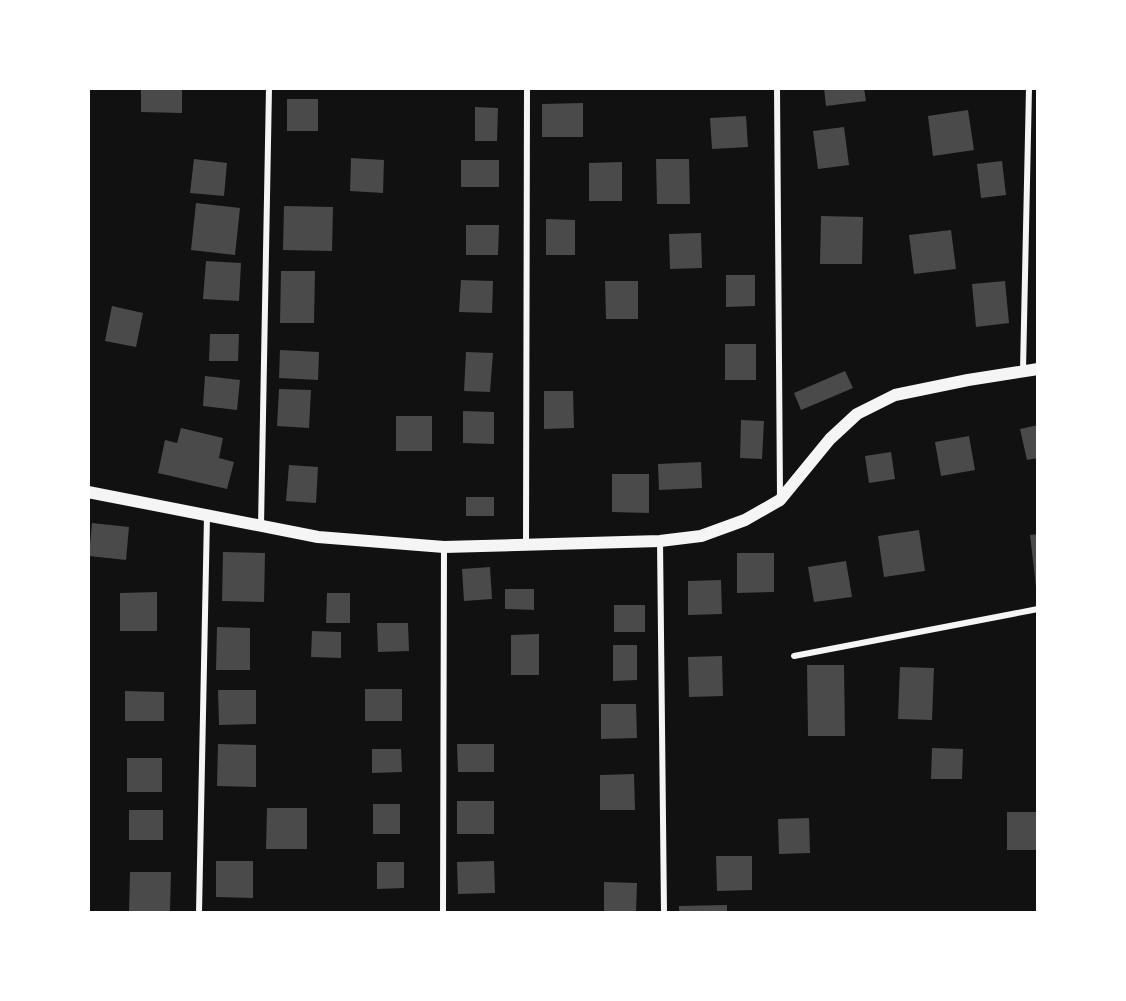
<svg xmlns="http://www.w3.org/2000/svg" width="1126" height="1001" font-family="'Work Sans',sans-serif">
	<style>
		.building { fill: #4a4a4a }
		.lines { fill: none; stroke-linecap: round; stroke-linejoin: round }
		.minor { stroke: #f5f5f5; stroke-width: 6 }
		.secondary { stroke: #f5f5f5; stroke-width: 12 }
	</style>
	<rect width="100%" height="100%" fill="#111"/>
	<path class="building" d="M 141,88 L 182,88 L 182,113 L 141,112 Z
		M 824,88 L 864,88 L 866,101 L 826,106 Z
		M 287,99 L 318,99 L 318,131 L 287,131 Z
		M 583,103 L 583,137 L 542,137 L 542,104 Z
		M 475,107 L 498,108 L 497,141 L 475,141 Z
		M 968,110 L 974,150 L 933,156 L 928,116 Z
		M 746,116 L 748,147 L 712,149 L 710,118 Z
		M 844,127 L 849,165 L 818,169 L 813,131 Z
		M 351,158 L 384,160 L 383,193 L 350,191 Z
		M 194,159 L 227,163 L 224,196 L 190,193 Z
		M 656,159 L 689,159 L 690,204 L 657,204 Z
		M 461,160 L 499,160 L 499,187 L 461,187 Z
		M 1002,161 L 1006,195 L 981,198 L 977,164 Z
		M 622,162 L 622,201 L 589,201 L 589,163 Z
		M 196,203 L 240,208 L 235,255 L 191,250 Z
		M 284,206 L 333,207 L 332,251 L 283,250 Z
		M 821,216 L 863,217 L 862,264 L 820,264 Z
		M 546,219 L 575,220 L 575,255 L 546,255 Z
		M 466,225 L 499,225 L 498,255 L 466,255 Z
		M 951,230 L 956,269 L 914,274 L 909,235 Z
		M 701,233 L 702,268 L 670,269 L 669,234 Z
		M 206,261 L 241,263 L 239,301 L 203,299 Z
		M 281,271 L 315,271 L 314,323 L 280,323 Z
		M 726,275 L 755,275 L 755,306 L 726,307 Z
		M 461,280 L 493,281 L 492,313 L 459,312 Z
		M 605,281 L 638,281 L 638,319 L 606,319 Z
		M 1005,281 L 1009,323 L 976,327 L 972,284 Z
		M 112,306 L 143,313 L 136,347 L 105,341 Z
		M 210,334 L 239,334 L 238,361 L 209,361 Z
		M 725,344 L 756,344 L 756,380 L 725,380 Z
		M 280,350 L 319,352 L 318,380 L 279,378 Z
		M 466,352 L 493,353 L 490,392 L 464,391 Z
		M 845,371 L 853,388 L 801,410 L 794,393 Z
		M 205,376 L 240,380 L 237,410 L 203,406 Z
		M 279,389 L 311,390 L 309,428 L 277,426 Z
		M 544,391 L 573,391 L 574,428 L 544,429 Z
		M 463,411 L 494,412 L 494,444 L 463,443 Z
		M 396,416 L 432,416 L 432,451 L 396,451 Z
		M 741,420 L 764,421 L 762,459 L 740,458 Z
		M 1038,425 L 1038,458 L 1027,460 L 1020,429 Z
		M 181,428 L 223,438 L 219,458 L 234,462 L 227,489 L 158,473 L 165,440 L 177,443 Z
		M 969,436 L 975,470 L 941,476 L 935,442 Z
		M 891,452 L 895,479 L 869,483 L 865,456 Z
		M 701,462 L 702,488 L 659,490 L 658,464 Z
		M 289,465 L 318,467 L 316,503 L 286,501 Z
		M 612,474 L 649,474 L 649,513 L 612,512 Z
		M 466,497 L 494,497 L 494,516 L 466,516 Z
		M 92,523 L 129,527 L 126,560 L 89,556 Z
		M 919,530 L 925,571 L 884,577 L 878,536 Z
		M 1038,534 L 1038,587 L 1036,587 L 1030,535 Z
		M 223,552 L 265,553 L 264,602 L 222,601 Z
		M 737,553 L 774,553 L 774,592 L 737,593 Z
		M 846,561 L 852,597 L 814,602 L 808,567 Z
		M 490,567 L 492,599 L 464,601 L 462,569 Z
		M 721,580 L 722,614 L 688,615 L 688,581 Z
		M 505,589 L 534,589 L 534,610 L 505,609 Z
		M 157,592 L 157,631 L 120,631 L 120,593 Z
		M 327,593 L 350,593 L 350,623 L 326,623 Z
		M 614,605 L 645,605 L 645,632 L 614,632 Z
		M 377,623 L 408,623 L 409,651 L 378,652 Z
		M 217,627 L 250,628 L 250,670 L 216,670 Z
		M 312,631 L 341,632 L 341,658 L 311,657 Z
		M 539,634 L 539,675 L 511,675 L 511,635 Z
		M 613,645 L 637,645 L 637,680 L 613,681 Z
		M 722,656 L 723,696 L 689,697 L 688,657 Z
		M 807,665 L 844,665 L 845,736 L 808,736 Z
		M 900,667 L 934,668 L 932,720 L 898,719 Z
		M 365,689 L 402,689 L 402,721 L 365,721 Z
		M 218,690 L 256,690 L 256,724 L 219,725 Z
		M 125,691 L 164,692 L 164,721 L 125,721 Z
		M 601,704 L 636,704 L 637,738 L 601,739 Z
		M 218,744 L 256,745 L 256,787 L 217,786 Z
		M 457,744 L 494,744 L 494,772 L 458,772 Z
		M 932,748 L 963,749 L 962,779 L 931,779 Z
		M 372,749 L 401,749 L 402,772 L 372,773 Z
		M 127,758 L 162,758 L 162,792 L 127,792 Z
		M 634,774 L 635,810 L 600,810 L 600,775 Z
		M 457,801 L 494,801 L 494,834 L 457,834 Z
		M 373,804 L 400,804 L 400,834 L 373,834 Z
		M 267,808 L 307,808 L 307,849 L 266,849 Z
		M 129,810 L 163,810 L 163,840 L 129,840 Z
		M 1007,812 L 1038,812 L 1038,850 L 1007,850 Z
		M 809,818 L 810,853 L 779,854 L 778,819 Z
		M 716,856 L 752,856 L 752,890 L 717,891 Z
		M 216,861 L 253,861 L 253,898 L 216,897 Z
		M 494,861 L 495,893 L 458,894 L 457,862 Z
		M 377,862 L 404,862 L 404,888 L 377,889 Z
		M 130,872 L 171,872 L 170,912 L 129,912 Z
		M 604,882 L 637,883 L 636,912 L 604,912 Z
		M 727,905 L 727,912 L 679,912 L 679,906 Z"/>
	<g class="lines">
		<path class="minor" d="M 777,88 L 780,497
			M 1023,370 L 1029,88
			M 261,526 L 269,88
			M 660,541 L 664,912
			M 526,545 L 527,88
			M 794,656 L 1038,609
			M 199,912 L 207,516
			M 443,912 L 444,547"/>
		<path class="secondary" d="M 88,492 L 318,537 L 444,547 L 660,541 L 701,536 L 745,520 L 780,500 L 830,439 L 857,414 L 895,395 L 968,380 L 1038,369"/>
	</g>
	<rect width="1126" height="1001" fill="none" stroke="#ffffff" stroke-width="180"/>
</svg>
